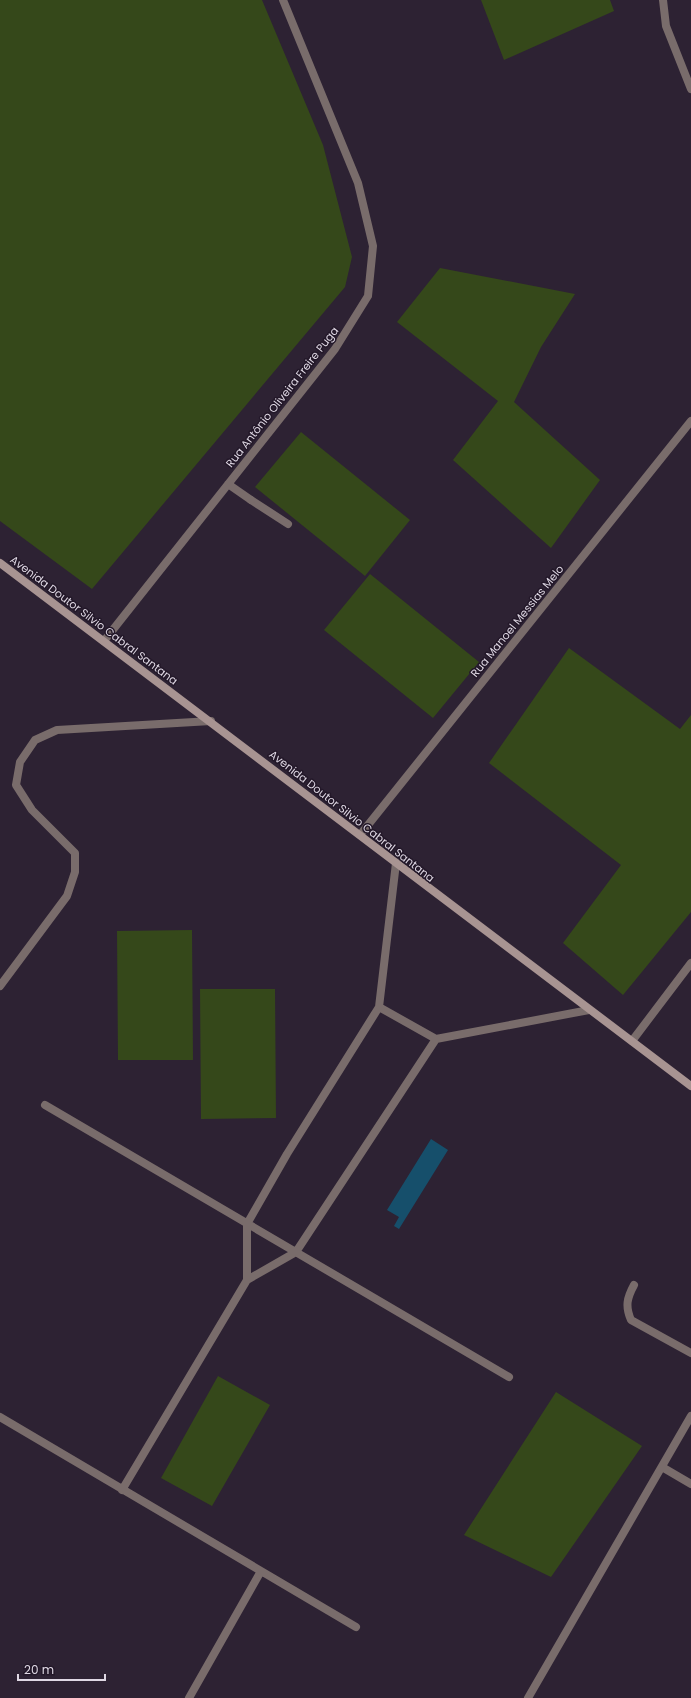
<svg xmlns="http://www.w3.org/2000/svg" width="691" height="1698" font-family="Poppins,sans-serif">
	<style>
		.green { fill: #35481a }
		.water { fill: #164f6b }
		.lines { fill: none; stroke-linecap: round; stroke-linejoin: round }
		.lane { stroke: #796c6b; stroke-width: 8 }
		.street { stroke: #796c6b; stroke-width: 8 }
		.secondary { stroke: #a89492; stroke-width: 8 }
		.labels { text-anchor: middle; stroke-width: 3; stroke-linejoin: round; paint-order: stroke }
		.street-label { font-size: 11px; fill: #dfd8e4; stroke: #231829 }
	</style>
	<rect width="100%" height="100%" fill="#2d2233"/>
	<path class="green" d="M 0,0 L 262,0 L 323,145 L 352,257 L 345,287 L 92,589 L 0,521 Z
		M 481,0 L 610,0 L 614,11 L 504,60 Z
		M 440,268 L 575,294 L 541,347 L 514,402 L 600,480 L 551,548 L 453,460 L 498,401 L 397,322 Z
		M 301,432 L 410,520 L 365,576 L 255,487 Z
		M 370,574 L 479,662 L 433,718 L 324,630 Z
		M 569,648 L 680,729 L 691,715 L 691,912 L 623,995 L 563,943 L 621,865 L 489,763 Z
		M 192,930 L 193,1060 L 118,1060 L 117,931 Z
		M 200,989 L 275,989 L 276,1118 L 201,1119 Z
		M 218,1376 L 270,1405 L 212,1506 L 161,1478 Z
		M 556,1392 L 642,1446 L 551,1577 L 464,1535 Z"/>
	<path class="water" d="M 431,1139 L 448,1150 L 399,1229 L 394,1226 L 399,1217 L 387,1210 Z"/>
	<g class="lines">
		<path class="lane" d="M 251,500 L 288,524
			M 0,986 L 67,896 L 75,872 L 75,853 L 32,810 L 16,785 L 20,762 L 35,740 L 57,730 L 211,721
			M 379,1007 L 436,1039
			M 45,1105 L 509,1377
			M 247,1280 L 296,1252 L 436,1039 L 589,1010
			M 634,1285 C 627,1298 625,1306 631,1320 L 691,1353
			M 0,1417 L 356,1627
			M 662,1467 L 691,1484
			M 122,1490 L 247,1280 L 247,1224 L 287,1154 L 379,1007 L 396,863
			M 189,1698 L 261,1571
			M 528,1698 L 691,1416"/>
		<path class="street" d="M 663,0 L 666,26 L 691,89
			M 228,484 L 251,500
			M 104,641 L 335,349 L 368,296 L 373,246 L 358,183 L 283,0
			M 360,835 L 691,421
			M 632,1041 L 691,963"/>
		<path class="secondary" d="M 0,563 L 691,1086"/>
	</g>
	<g class="labels">
		<g class="street-label">
			<text transform="translate(282 397) rotate(-52)" y="4">Rua Antônio Oliveira Freire Puga</text>
			<text transform="translate(94 620) rotate(37)" y="4">Avenida Doutor Silvio Cabral Santana</text>
			<text transform="translate(517 621) rotate(-51)" y="4">Rua Manoel Messias Melo</text>
			<text transform="translate(352 816) rotate(38)" y="4">Avenida Doutor Silvio Cabral Santana</text>
		</g>
	</g>
	<path d="M18 1674v6h87v-6" fill="none" stroke="#dfd8e4" stroke-width="2"/>
	<text x="24" y="1674" font-size="12" fill="#dfd8e4" stroke="#231829" stroke-width="3" paint-order="stroke">20 m</text>
</svg>
